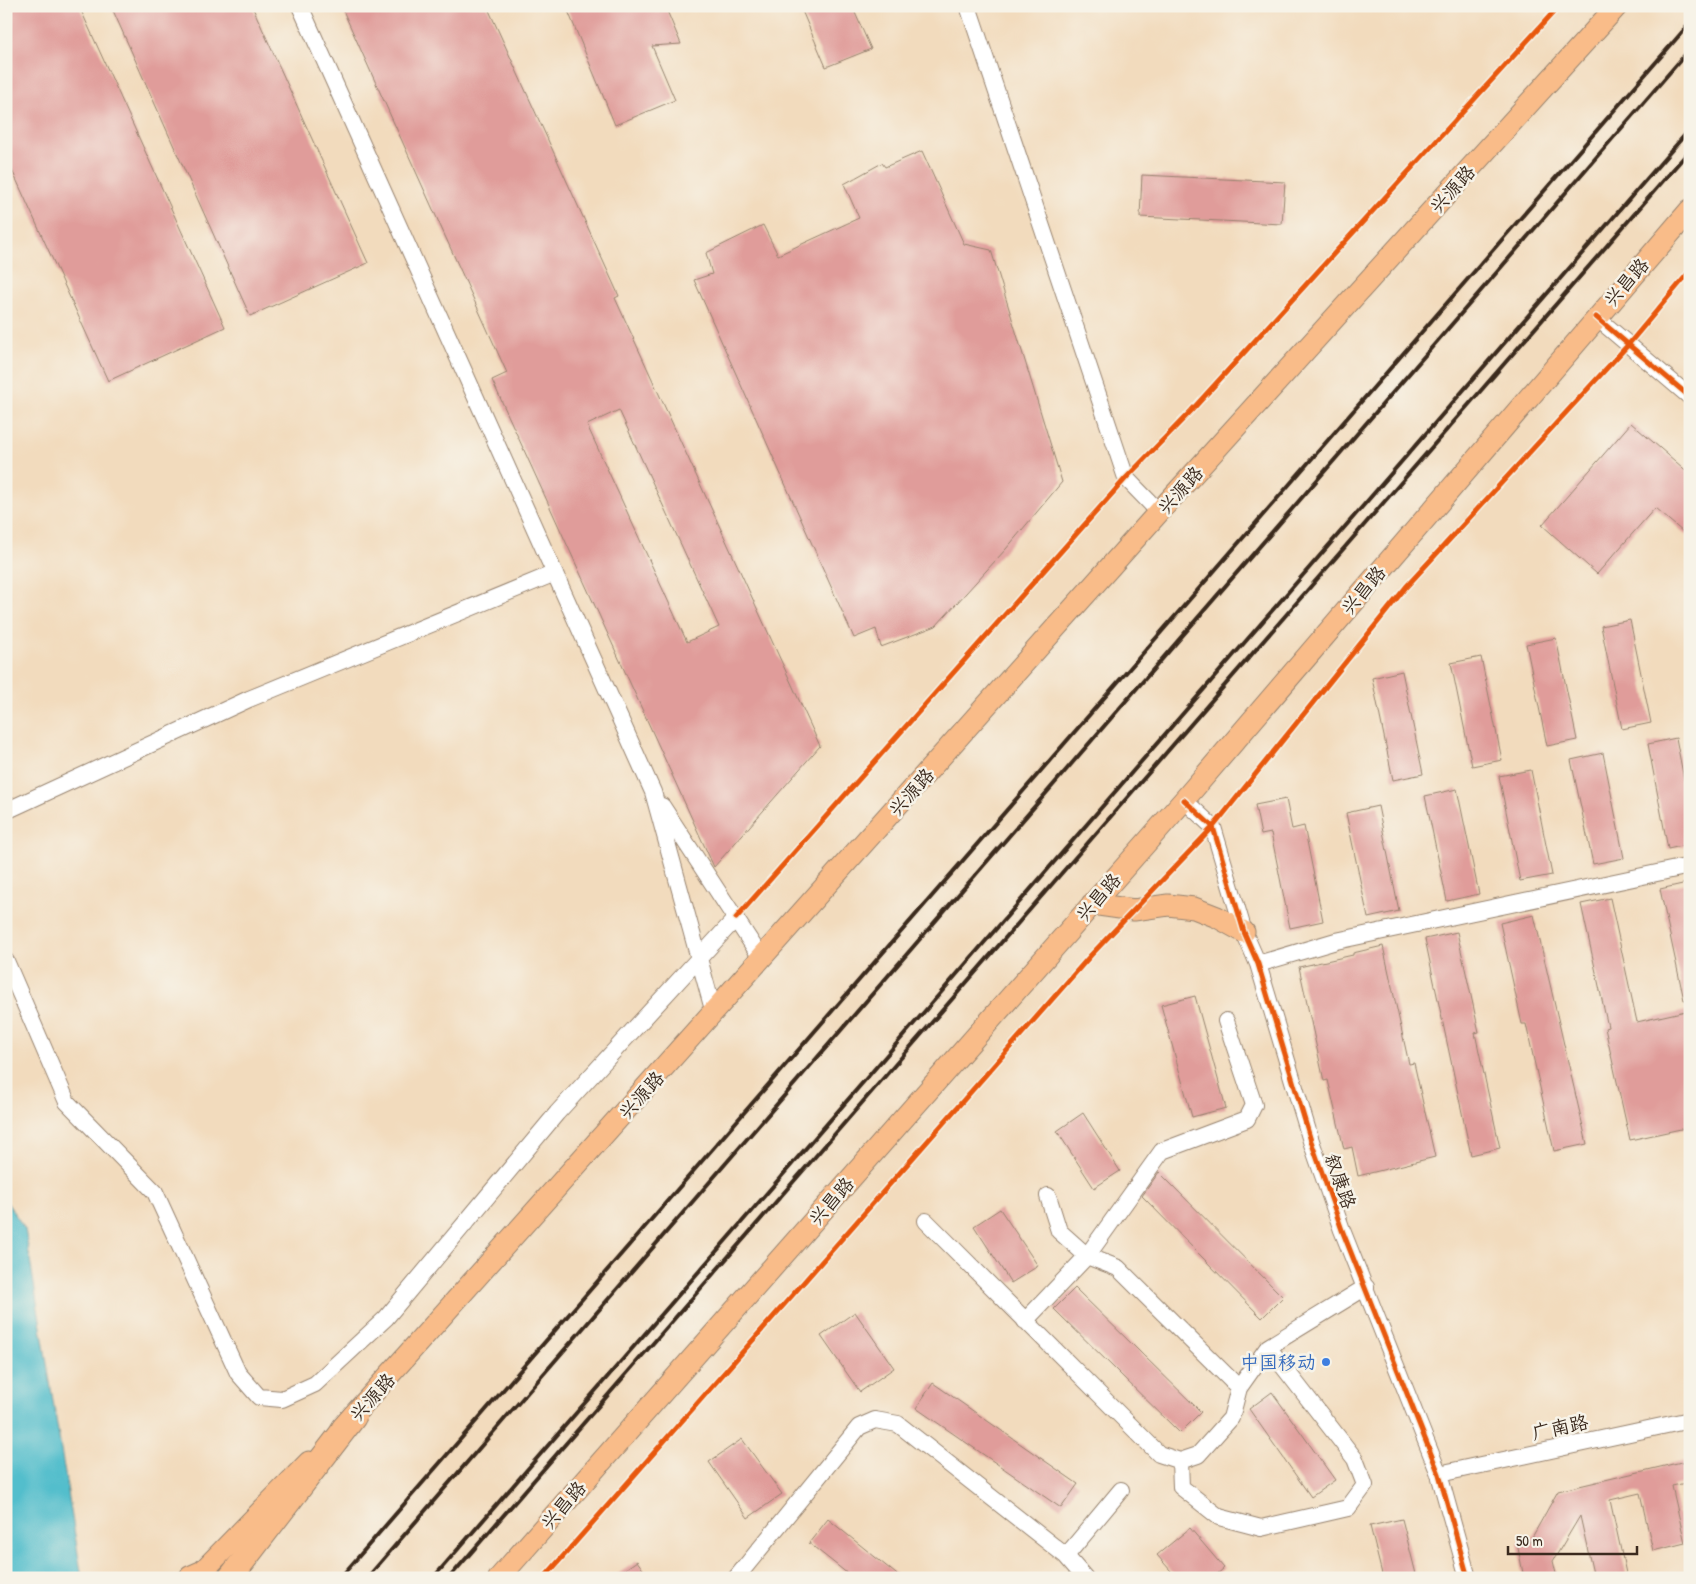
<svg xmlns="http://www.w3.org/2000/svg" width="1696" height="1584" font-family="'Patrick Hand','LXGW WenKai TC',sans-serif">
	<style>
		.water { fill: #52becc; stroke: #467475 }
		.building { fill: #e09c9a; fill-rule: evenodd }
		.lines { fill: none; stroke-linecap: round; stroke-linejoin: round }
		.minor-casing { stroke: #96826e; stroke-width: 18 }
		.major-casing { stroke: #96826e; stroke-width: 23 }
		.highway-casing { stroke: #96826e; stroke-width: 26 }
		.minor { stroke: #fff; stroke-width: 16 }
		.major { stroke: #f9bc89; stroke-width: 21 }
		.highway { stroke: #f9bc89; stroke-width: 24 }
		.rail { stroke: #3b2a1e; stroke-width: 4 }
		.cycleway-casing { stroke: #f7f3e8; stroke-width: 8 }
		.cycleway { stroke: #e8590c; stroke-width: 5 }
		.shop-dot { fill: #3f7fe0; stroke: #f7f3e8; stroke-width: 2 }
		.labels { text-anchor: middle; stroke-width: 5; stroke-linejoin: round; paint-order: stroke }
		.street-label { font-size: 19px; fill: #3b2a1e; stroke: #f7f3e8 }
		.shop-label { font-size: 19px; fill: #366cbe; stroke: #f7f3e8; text-anchor: end }
	</style>
	<rect width="100%" height="100%" fill="#f7f3e8"/>
	<filter id="ink" filterUnits="userSpaceOnUse"><feTurbulence type="fractalNoise" baseFrequency=".02" numOctaves="2"/><feDisplacementMap in="SourceGraphic" scale="10" xChannelSelector="R" yChannelSelector="G"/><feConvolveMatrix kernelMatrix="1 2 1 2 8 2 1 2 1" color-interpolation-filters="sRGB"/></filter>
	<filter id="wash" filterUnits="userSpaceOnUse"><feTurbulence type="fractalNoise" baseFrequency=".0096" numOctaves="4" result="noise"/><feDisplacementMap in="SourceGraphic" scale="20" xChannelSelector="R" yChannelSelector="G"/><feGaussianBlur stdDeviation="1.12" result="paint"/><feColorMatrix in="noise" values="0 0 0 0 0 0 0 0 0 0 0 0 0 0 0 0 0 1.4 0 .05"/><feComposite in="paint" operator="in"/></filter>
	<g filter="url(#wash)">
		<rect width="100%" height="100%" fill="#f2dbbd"/>
		<path class="water" d="M 6,1201 L 25,1229 L 82,1578 L 6,1578 Z"/>
		<g id="blocks">
			<path class="building" d="M 6,6 L 79,6 L 225,327 L 108,381 L 6,157 Z
				M 111,6 L 252,6 L 368,263 L 250,316 Z
				M 341,6 L 487,6 L 619,296 L 615,298 L 820,746 L 714,867 L 492,380 L 507,373 ZM 619,410 L 719,627 L 687,642 L 587,425 Z
				M 566,6 L 665,6 L 681,44 L 652,46 L 675,100 L 615,125 Z
				M 800,6 L 852,6 L 871,49 L 826,67 Z
				M 922,151 L 964,244 L 991,250 L 1062,482 L 1006,549 L 936,626 L 881,647 L 876,629 L 854,638 L 694,280 L 712,274 L 706,253 L 763,225 L 778,255 L 859,218 L 844,184 L 882,163 L 885,167 Z
				M 1142,175 L 1285,182 L 1282,224 L 1140,217 Z
				M 1631,423 L 1690,474 L 1690,538 L 1655,508 L 1597,574 L 1542,525 Z
				M 1630,620 L 1651,723 L 1622,729 L 1601,626 Z
				M 1556,638 L 1577,740 L 1547,746 L 1526,644 Z
				M 1481,657 L 1502,760 L 1472,766 L 1451,663 Z
				M 1402,671 L 1423,774 L 1393,780 L 1372,678 Z
				M 1676,738 L 1690,810 L 1690,844 L 1668,849 L 1648,744 Z
				M 1603,753 L 1624,858 L 1593,864 L 1571,760 Z
				M 1531,770 L 1552,875 L 1520,881 L 1499,776 Z
				M 1457,789 L 1479,894 L 1447,901 L 1425,796 Z
				M 1286,799 L 1292,829 L 1304,826 L 1323,921 L 1290,928 L 1271,833 L 1261,835 L 1255,805 Z
				M 1378,806 L 1399,911 L 1368,918 L 1346,813 Z
				M 1687,883 L 1690,894 L 1690,999 L 1684,1000 L 1660,889 Z
				M 1610,898 L 1637,1022 L 1690,1010 L 1690,1127 L 1630,1140 L 1605,1028 L 1608,1027 L 1581,904 Z
				M 1534,915 L 1587,1144 L 1554,1151 L 1526,1024 L 1522,1024 L 1500,923 Z
				M 1457,932 L 1479,1032 L 1475,1033 L 1500,1148 L 1471,1155 L 1425,939 Z
				M 1383,946 L 1409,1064 L 1414,1063 L 1435,1157 L 1358,1176 L 1352,1147 L 1344,1149 L 1328,1080 L 1324,1081 L 1299,967 L 1353,955 L 1353,953 Z
				M 1195,996 L 1226,1108 L 1192,1117 L 1161,1005 Z
				M 1083,1113 L 1120,1171 L 1094,1188 L 1057,1131 Z
				M 1159,1172 L 1283,1297 L 1262,1318 L 1142,1196 Z
				M 1000,1209 L 1038,1266 L 1011,1283 L 974,1226 Z
				M 1075,1288 L 1201,1412 L 1180,1433 L 1054,1309 Z
				M 855,1312 L 894,1368 L 860,1392 L 821,1336 Z
				M 933,1383 L 1078,1484 L 1061,1508 L 916,1408 Z
				M 1272,1392 L 1335,1480 L 1311,1497 L 1249,1409 Z
				M 742,1439 L 782,1494 L 748,1518 L 709,1462 Z
				M 1690,1460 L 1690,1482 L 1672,1486 L 1685,1543 L 1653,1551 L 1640,1493 L 1610,1500 L 1627,1578 L 1594,1578 L 1580,1516 L 1553,1561 L 1557,1578 L 1524,1578 L 1517,1543 L 1530,1541 L 1558,1491 Z
				M 828,1519 L 901,1578 L 853,1578 L 809,1543 Z
				M 1402,1519 L 1417,1578 L 1383,1578 L 1370,1526 Z
				M 1190,1528 L 1224,1568 L 1213,1578 L 1177,1578 L 1157,1555 Z
				M 637,1561 L 649,1578 L 612,1578 Z"/>
		</g>
	</g>
	<g filter="url(#ink)">
		<use href="#blocks" fill-opacity="0" stroke="#96826e" stroke-width="1"/>
		<g class="lines">
			<defs>
				<path id="minor" d="M 300,6 L 653,792 L 714,1013
					M 968,6 L 1126,478 L 1159,512
					M 1596,317 L 1690,397
					M 1184,800 L 1213,827 L 1244,932 L 1258,964 L 1311,1141 L 1342,1230 L 1439,1474 L 1468,1578
					M 662,806 L 762,959
					M 6,811 L 249,699 L 555,573
					M 6,961 L 67,1102 L 155,1192 L 238,1373 L 259,1397 L 282,1399 L 315,1384 L 386,1318 L 557,1113 L 736,918
					M 1258,964 L 1336,941 L 1690,866
					M 1048,1196 L 1059,1231 L 1087,1256 L 1118,1268 L 1239,1388
					M 926,1221 L 1159,1454 L 1180,1461 L 1198,1455 L 1231,1418 L 1239,1388 L 1268,1347 L 1366,1287
					M 1025,1321 L 1087,1256 L 1162,1151 L 1247,1119 L 1254,1105 L 1226,1021
					M 1180,1461 L 1181,1487 L 1219,1517 L 1261,1528 L 1348,1508 L 1365,1485 L 1355,1459 L 1268,1347
					M 1439,1474 L 1690,1420
					M 1066,1556 L 1121,1490
					M 736,1578 L 859,1427 L 875,1420 L 898,1424 L 1066,1556 L 1085,1578"/>
				<path id="major" d="M 1092,904 L 1134,910 L 1168,905 L 1194,908 L 1217,917 L 1244,932
					M 342,1428 L 1159,512 L 1617,6
					M 196,1578 L 309,1462
					M 499,1578 L 1184,800 L 1690,210"/>
				<path id="highway" d="M 191,1578 L 200,1574
					M 230,1578 L 354,1417"/>
			</defs>
			<use href="#minor" class="minor-casing"/>
			<use href="#major" class="major-casing"/>
			<use href="#highway" class="highway-casing"/>
			<use href="#minor" class="minor"/>
			<use href="#major" class="major"/>
			<use href="#highway" class="highway"/>
			<path class="rail" d="M 340,1578 L 1690,23
				M 367,1578 L 1690,49
				M 433,1578 L 1690,129
				M 449,1578 L 1690,150"/>
			<defs>
				<path id="cycleway" d="M 1596,317 L 1690,397
					M 1184,800 L 1213,827 L 1244,932 L 1258,964 L 1311,1141 L 1342,1230 L 1439,1474 L 1468,1578
					M 736,918 L 1126,478 L 1191,411 L 1559,6
					M 544,1578 L 1091,955 L 1213,827 L 1406,587 L 1628,345 L 1690,271"/>
			</defs>
			<use href="#cycleway" class="cycleway-casing"/>
			<use href="#cycleway" class="cycleway"/>
		</g>
	</g>
	<circle class="shop-dot" cx="1326" cy="1362" r="5"/>
	<g class="labels">
		<g class="street-label">
			<text transform="translate(1452 189) rotate(-48)" y="7">兴源路</text>
			<text transform="translate(1626 282) rotate(-49)" y="7">兴昌路</text>
			<text transform="translate(1180 490) rotate(-48)" y="7">兴源路</text>
			<text transform="translate(1363 590) rotate(-50)" y="7">兴昌路</text>
			<text transform="translate(911 792) rotate(-48)" y="7">兴源路</text>
			<text transform="translate(1098 897) rotate(-49)" y="7">兴昌路</text>
			<text transform="translate(641 1095) rotate(-48)" y="7">兴源路</text>
			<text transform="translate(1341 1181) rotate(71)" y="7">叙康路</text>
			<text transform="translate(831 1201) rotate(-49)" y="7">兴昌路</text>
			<text transform="translate(372 1397) rotate(-48)" y="7">兴源路</text>
			<text transform="translate(1560 1427) rotate(-12)" y="7">广南路</text>
			<text transform="translate(563 1505) rotate(-49)" y="7">兴昌路</text>
		</g>
		<g class="shop-label">
			<text x="1316" y="1369">中国移动</text>
		</g>
	</g>
	<rect width="1696" height="1584" fill="none" stroke="#f7f3e8" stroke-width="25"/>
	<path d="M1508 1546v8h129v-8" fill="none" stroke="#3b2a1e" stroke-width="2.5"/>
	<text x="1516" y="1546" font-size="15" fill="#3b2a1e" stroke="#f7f3e8" stroke-width="4" paint-order="stroke">50 m</text>
</svg>
